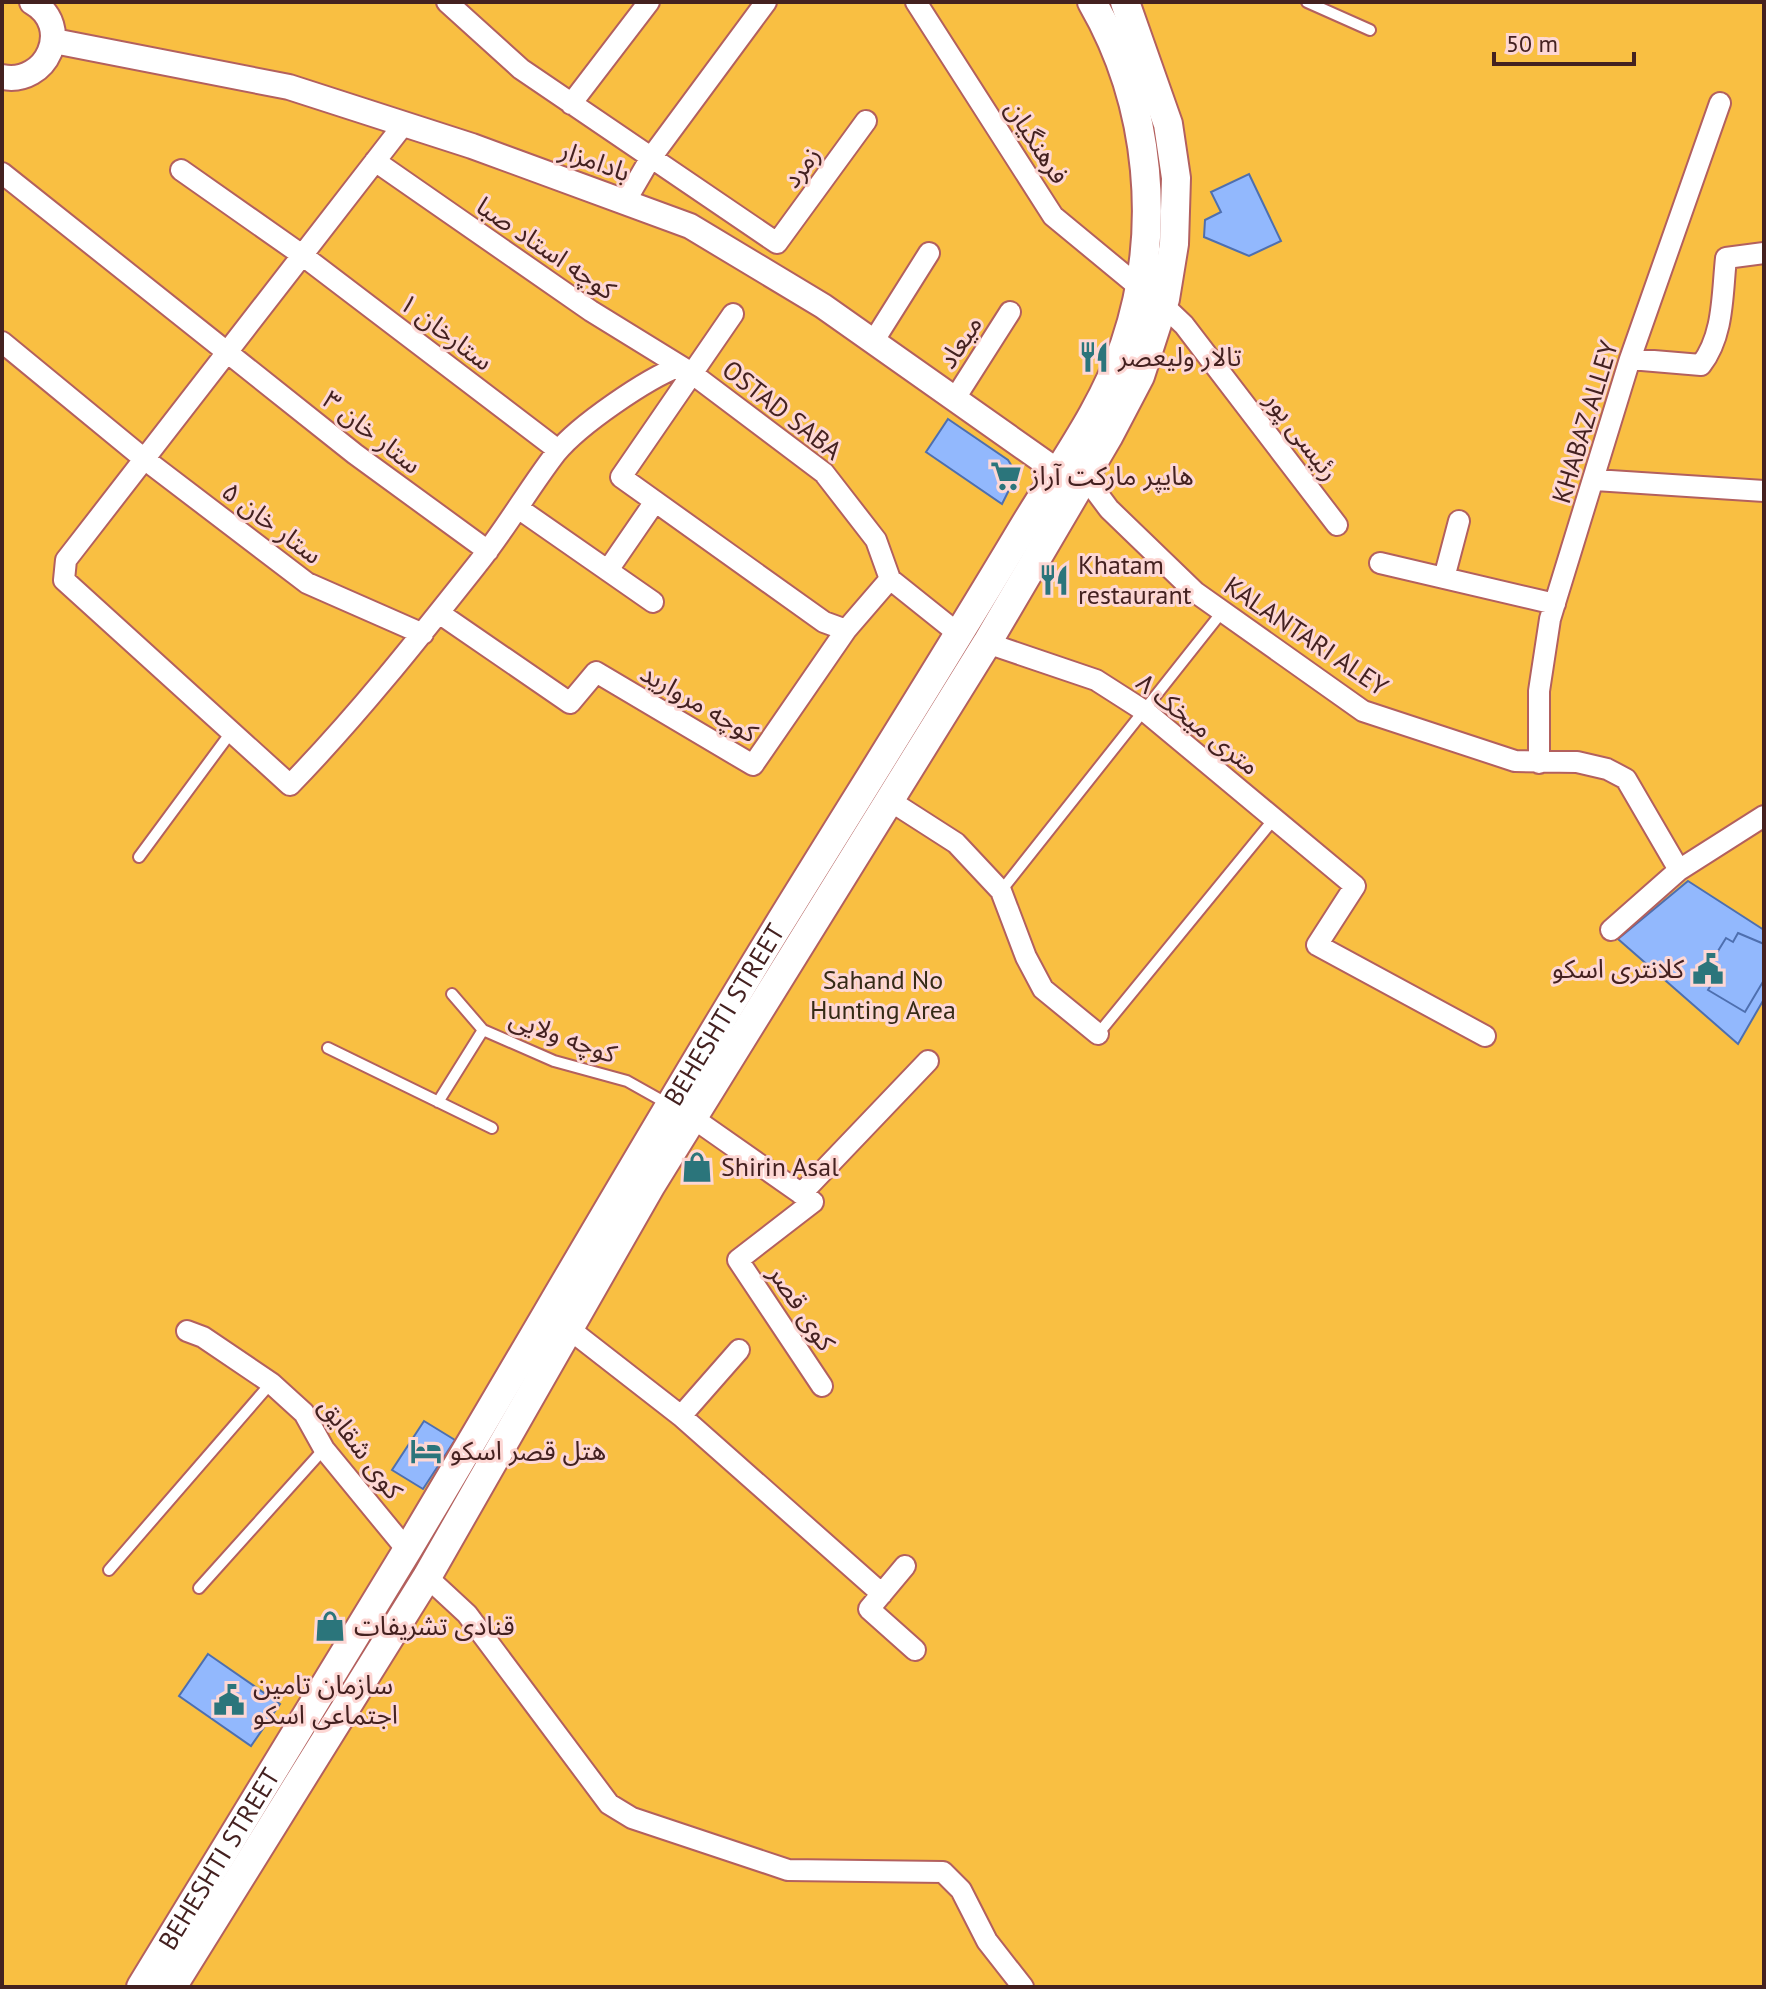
<svg xmlns="http://www.w3.org/2000/svg" width="1766" height="1989" font-family="'PT Sans','Noto Sans Arabic',sans-serif">
	<style>
		.green { fill: #f9bf42 }
		.building { fill: #92b8fd; stroke: #4e6faf; stroke-width: 2 }
		.lines { fill: none; stroke-linecap: round; stroke-linejoin: round }
		.service-casing { stroke: #b3605e; stroke-width: 14 }
		.minor-casing { stroke: #b3605e; stroke-width: 24 }
		.tertiary-casing { stroke: #b3605e; stroke-width: 28 }
		.secondary-casing { stroke: #b3605e; stroke-width: 32 }
		.service { stroke: #fff; stroke-width: 10 }
		.minor { stroke: #fff; stroke-width: 20 }
		.tertiary { stroke: #fff; stroke-width: 24 }
		.secondary { stroke: #fff; stroke-width: 28 }
		.labels { text-anchor: middle; stroke-width: 6; stroke-linejoin: round; paint-order: stroke }
		.street-label { font-size: 26px; fill: #442120; stroke: #fdd7d4 }
		.poi-label { font-size: 26px; fill: #442120; stroke: #fdd7d4; text-anchor: start }
		.park-label { font-size: 26px; fill: #352a15; stroke: #fdd7d4 }
	</style>
	<rect width="100%" height="100%" fill="#fdd7d4"/>
	<path class="green" d="M 2,2 L 1764,2 L 1764,1987 L 2,1987 Z"/>
	<path class="building" d="M 1249,174 L 1281,241 L 1249,256 L 1204,237 L 1205,220 L 1221,212 L 1211,192 Z
		M 948,419 L 1008,460 L 1013,468 L 1013,482 L 1002,504 L 926,452 Z
		M 1688,881 L 1764,930 L 1764,999 L 1738,1044 L 1618,939 Z
		M 1738,933 L 1764,944 L 1764,980 L 1745,1012 L 1708,990 L 1715,978 L 1705,972 L 1726,938 L 1733,942 Z
		M 424,1421 L 455,1440 L 423,1489 L 392,1470 Z
		M 208,1654 L 280,1704 L 251,1746 L 179,1696 Z"/>
	<g class="lines">
		<defs>
			<path id="service" d="M 1307,2 L 1370,30
				M 139,857 L 232,731
				M 1001,891 L 1222,612
				M 452,994 L 483,1030 L 554,1061 L 627,1081 L 668,1104
				M 1098,1034 L 1274,819
				M 328,1048 L 492,1128
				M 438,1102 L 483,1030
				M 109,1570 L 271,1383
				M 199,1588 L 324,1449"/>
			<path id="minor" d="M 447,2 L 521,69 L 777,243 L 866,121
				M 916,2 L 1053,216 L 1139,287
				M 571,104 L 649,2
				M 404,124 L 66,560 L 64,580 L 290,785 C 358,715 418,639 479,562 C 507,527 529,488 556,453 C 579,425 646,379 680,366
				M 375,161 L 591,311 L 690,372 L 824,473 L 876,540 L 890,579 L 960,635
				M 181,170 L 302,255 L 558,450
				M 2,173 L 355,454 L 488,551
				M 625,202 L 650,159 L 766,2
				M 1163,305 L 1184,325 L 1337,525
				M 733,314 L 621,477 L 824,622 L 846,630 L 890,579
				M 2,342 L 143,458 L 307,583 L 423,634
				M 873,342 L 929,253
				M 1630,359 L 1701,365 C 1724,335 1722,295 1726,258 L 1764,253
				M 954,400 L 1010,312
				M 1085,477 L 1109,509 L 1195,592 L 1363,711 L 1515,761 L 1577,762 L 1607,769 L 1626,779 L 1679,870
				M 1595,480 L 1764,491
				M 518,508 L 653,602
				M 1380,563 L 1555,604
				M 608,570 L 654,503
				M 1444,578 L 1459,521
				M 439,613 L 570,703 L 596,672 L 753,765 L 846,630
				M 987,643 L 1096,680 L 1146,712 L 1355,886 L 1317,945 L 1485,1036
				M 1539,763 L 1539,691 L 1550,619 L 1630,359 L 1720,103
				M 889,800 L 956,843 L 1001,891 L 1026,957 L 1043,989 L 1098,1034
				M 1611,930 L 1679,870 L 1764,816
				M 693,1118 L 813,1202 L 738,1260 L 822,1386
				M 801,1194 L 928,1061
				M 568,1328 L 681,1416 L 882,1594
				M 187,1331 L 203,1337 L 271,1383 L 304,1413 L 324,1449 L 407,1550
				M 681,1416 L 739,1350
				M 905,1566 L 869,1609 L 915,1650
				M 427,1577 L 467,1614 L 609,1804 L 632,1818 L 788,1870 L 943,1872 L 961,1890 L 987,1941 L 1023,1987"/>
			<path id="tertiary" d="M 54,41 L 289,87 L 472,146 L 690,226 L 823,306 L 1057,471
				M 2,77 C 47,86 74,26 32,2"/>
			<g id="secondary">
				<path id="s1" d="M 141,1987 C 230,1841 320,1695 408,1549 C 531,1343 650,1135 775,931 C 857,798 940,667 1020,533 C 1056,472 1103,410 1125,344 C 1163,232 1151,104 1092,2"/>
				<path d="M 172,1987 L 427,1577 L 651,1185 L 987,643 L 1108,437 L 1140,376 L 1165,299 L 1174,244 L 1176,178 L 1168,124 L 1125,2"/>
			</g>
		</defs>
		<use href="#service" class="service-casing"/>
		<use href="#minor" class="minor-casing"/>
		<use href="#tertiary" class="tertiary-casing"/>
		<use href="#secondary" class="secondary-casing"/>
		<use href="#service" class="service"/>
		<use href="#minor" class="minor"/>
		<use href="#tertiary" class="tertiary"/>
		<use href="#secondary" class="secondary"/>
	</g>
	<defs>
		<symbol id="restaurant-bare" viewBox="-9 -9 18 18"><path d="M-5-6h1v4h1v-4h1v4h1v-4h1v5L-1.5 .5V6h-2V.5L-5-1ZM5-6V6H3V1.5H1.5Q1.5-4 5-6Z" fill="#2b757b" stroke="#fdd7d4" stroke-width="2.5" paint-order="stroke"/></symbol>
		<symbol id="supermarket-bare" viewBox="-9 -9 18 18"><path d="M-6-5.5h2.5l.6 2H6L4.5 2H-2.5L-4.4-4H-6ZM-1.5 3.2a1.3 1.3 0 1 0 .1 0ZM3 3.2a1.3 1.3 0 1 0 .1 0Z" fill="#2b757b" stroke="#fdd7d4" stroke-width="2.5" paint-order="stroke"/></symbol>
		<symbol id="civic-bare" viewBox="-9 -9 18 18"><path d="M-.6-6.5H3V-4.5H.6V-3L4-1V1h2V6H-6V1h2V-1L-.6-3ZM-1.2 2.5V6h2.4V2.5Z" fill="#2b757b" stroke="#fdd7d4" stroke-width="2.5" paint-order="stroke"/></symbol>
		<symbol id="shop-bare" viewBox="-9 -9 18 18"><path d="M-5-2.5h2.3a2.7 3.5 0 0 1 5.4 0H5L5.5 6h-11ZM-1.5-2.5h3a1.5 2.3 0 0 0-3 0Z" fill="#2b757b" stroke="#fdd7d4" stroke-width="2.5" paint-order="stroke"/></symbol>
		<symbol id="hotel-bare" viewBox="-9 -9 18 18"><path d="M-6-4.5h1.5V1H6V5H4.5V3h-9V5H-6ZM-4 0a1.8 1.8 0 1 1 3.6 0ZM.5 0V-2.5h3Q6-2.5 6 0Z" fill="#2b757b" stroke="#fdd7d4" stroke-width="2.5" paint-order="stroke"/></symbol>
	</defs>
	<g fill-rule="evenodd">
		<use href="#restaurant-bare" x="1072" y="335" width="44" height="44"/>
		<use href="#supermarket-bare" x="984" y="454" width="44" height="44"/>
		<use href="#restaurant-bare" x="1032" y="558" width="44" height="44"/>
		<use href="#civic-bare" x="1686" y="947" width="44" height="44"/>
		<use href="#shop-bare" x="675" y="1145" width="44" height="44"/>
		<use href="#hotel-bare" x="404" y="1429" width="44" height="44"/>
		<use href="#shop-bare" x="308" y="1604" width="44" height="44"/>
		<use href="#civic-bare" x="207" y="1678" width="44" height="44"/>
	</g>
	<g class="labels">
		<g class="street-label">
			<text transform="translate(1037 142) rotate(57)" y="9">فرهنگیان</text>
			<text transform="translate(595 161) rotate(20)" y="9">بادامزار</text>
			<text transform="translate(801 167) rotate(-54)" y="9">زمرد</text>
			<text transform="translate(546 248) rotate(34)" y="9">کوچه استاد صبا</text>
			<text transform="translate(446 332) rotate(37)" y="9">ستارخان ۱</text>
			<text transform="translate(960 342) rotate(-57)" y="9">میعاد</text>
			<text transform="translate(782 410) rotate(38)" y="9">OSTAD SABA</text>
			<text transform="translate(1585 422) rotate(-73)" y="9">KHABAZ ALLEY</text>
			<text transform="translate(372 432) rotate(38)" y="9">ستار خان ۳</text>
			<text transform="translate(1302 436) rotate(53)" y="9">رئیسی پور</text>
			<text transform="translate(272 523) rotate(37)" y="9">ستار خان ۵</text>
			<text transform="translate(1306 636) rotate(34)" y="9">KALANTARI ALEY</text>
			<text transform="translate(699 703) rotate(30)" y="9">کوچه مروارید</text>
			<text transform="translate(1198 724) rotate(38)" y="9">۸ متری میخک</text>
			<text dy="9" stroke="none"><textPath href="#s1" startOffset="1134">BEHESHTI STREET</textPath></text>
			<text transform="translate(563 1036) rotate(20)" y="9">کوچه ولایی</text>
			<text transform="translate(802 1308) rotate(56)" y="9">کوی قصر</text>
			<text transform="translate(361 1448) rotate(53)" y="9">کوی شقایق</text>
			<text dy="9" stroke="none"><textPath href="#s1" startOffset="150">BEHESHTI STREET</textPath></text>
		</g>
		<g class="poi-label">
			<text x="1118" y="366">تالار ولیعصر</text>
			<text x="1030" y="485">هایپر مارکت آراز</text>
			<text x="1078" y="574">Khatam<tspan x="1078" dy="30">restaurant</tspan></text>
			<text x="1684" y="978" text-anchor="end">کلانتری اسکو</text>
			<text x="721" y="1176">Shirin Asal</text>
			<text x="450" y="1460">هتل قصر اسکو</text>
			<text x="354" y="1635">قنادی تشریفات</text>
			<text x="253" y="1694">سازمان تامین<tspan x="253" dy="30">اجتماعی اسکو</tspan></text>
		</g>
		<g class="park-label">
			<text x="883" y="989">Sahand No<tspan x="883" dy="30">Hunting Area</tspan></text>
		</g>
	</g>
	<rect width="1766" height="1989" fill="none" stroke="#442120" stroke-width="8"/>
	<path d="M1494 52v12h140v-12" fill="none" stroke="#442120" stroke-width="4"/>
	<text x="1506" y="52" font-size="24" fill="#442120" stroke="#fdd7d4" stroke-width="6" paint-order="stroke">50 m</text>
</svg>
